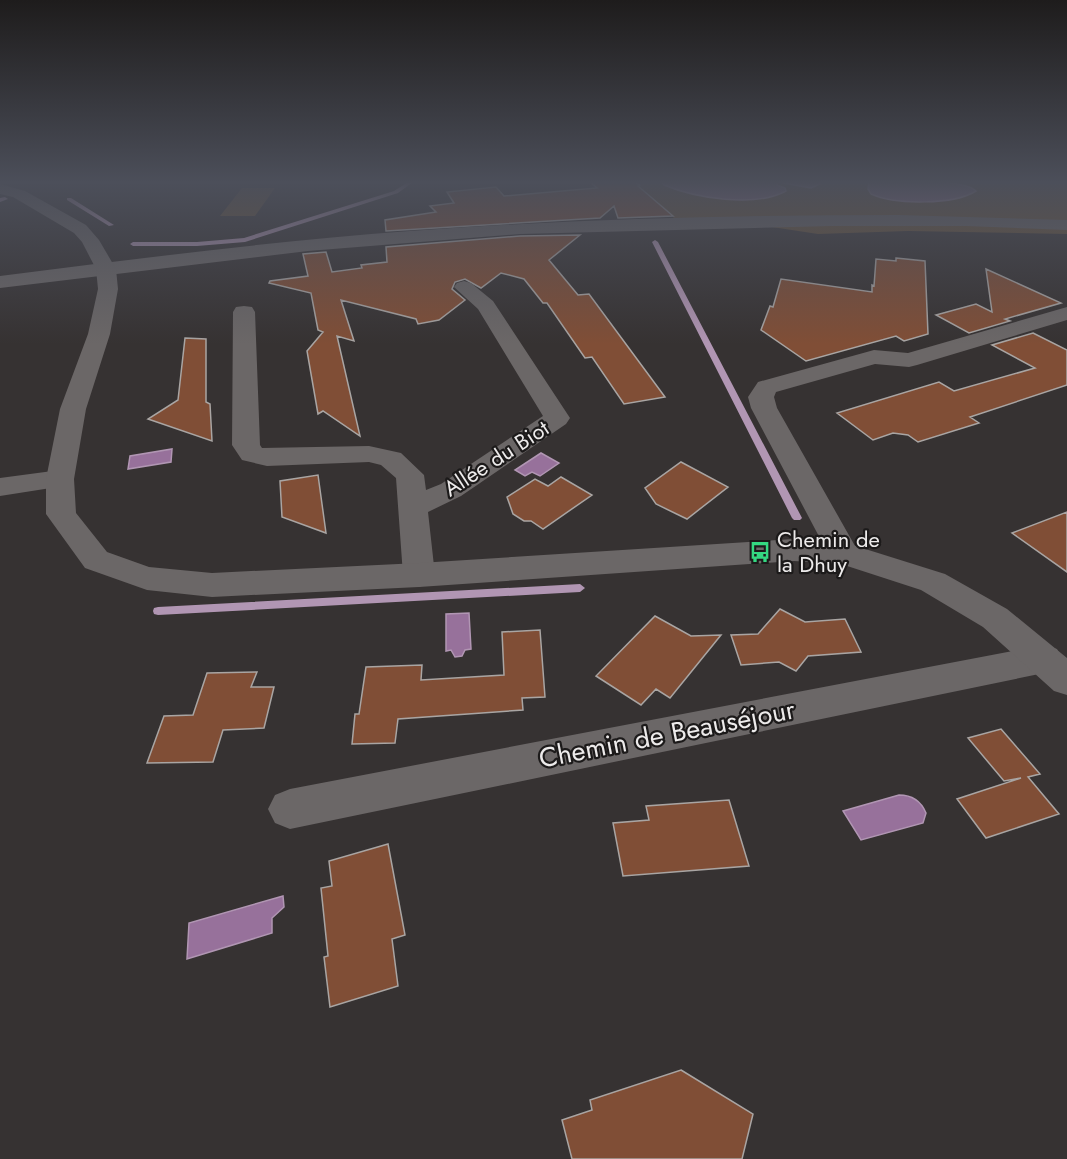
<svg xmlns="http://www.w3.org/2000/svg" width="1067" height="1159" font-family="Jost,sans-serif">
	<style>
		.green { fill: #6b5436 }
		.water { fill: #97719b; stroke: #b196b3; stroke-width: 1.5 }
		.lines { fill: none; stroke-linecap: round; stroke-linejoin: round }
		.stream { fill: #b196b3; fill-rule: evenodd }
		.building { fill: #804e36; stroke: #a9a5a3; stroke-width: 1.5 }
		.minor { fill: #6b6767; fill-rule: evenodd }
		.tertiary { fill: #6b6767; fill-rule: evenodd }
		.labels { text-anchor: middle; stroke-width: 4.5; stroke-linejoin: round; paint-order: stroke }
		.street-label { font-size: 22px; fill: #edebeb; stroke: #1c1a1a }
		.poi-label { font-size: 22px; fill: #edebeb; stroke: #1c1a1a; text-anchor: start }
		.near-street-label { font-size: 27px; fill: #edebeb; stroke: #1c1a1a }
	</style>
	<rect width="100%" height="100%" fill="#363232"/>
	<path class="green" d="M 609,182 L 1067,182 L 1067,234 L 908,231 L 818,234 L 758,225 L 675,219 L 656,201 L 635,202 Z
		M 242,188 L 275,188 L 255,216 L 220,216 Z"/>
	<path class="water" d="M 662,182 L 819,182 L 820,184 L 811,188 L 778,182 L 777,185 L 785,188 L 786,191 C 755,208 695,198 664,185 Z
		M 869,182 C 892,182 962,177 976,191 C 954,205 895,205 871,194 L 868,189 Z
		M 172,449 L 171,462 L 128,469 L 130,456 Z
		M 541,453 L 559,463 L 540,476 L 532,472 L 525,476 L 515,470 Z
		M 469,613 L 471,649 L 465,650 L 462,656 L 455,657 L 451,650 L 446,651 L 446,614 Z
		M 899,795 C 912,795 921,801 926,813 L 923,823 L 861,840 L 843,811 Z
		M 283,896 L 284,907 L 272,918 L 272,933 L 187,959 L 189,923 Z"/>
	<g class="lines">
		<path class="stream" d="M 408,182 L 413,182 L 398,193 L 245,242 L 197,246 L 133,246 L 130,244 L 133,242 L 197,242 L 244,238 L 394,191 Z
			M 0,198 L 5,197 L 8,199 L 0,202 Z
			M 67,198 L 71,198 L 114,225 L 109,226 L 67,200 Z
			M 655,240 L 658,242 L 802,518 L 800,520 L 794,520 L 792,518 L 652,242 Z
			M 580,584 L 585,588 L 580,592 L 158,615 L 154,614 L 153,611 L 154,608 L 158,607 Z"/>
	</g>
	<path class="building" d="M 590,182 L 633,182 L 640,185 L 638,186 L 673,216 L 618,218 L 614,206 L 600,218 L 386,231 L 385,220 L 436,212 L 430,206 L 454,203 L 447,192 L 496,187 L 504,196 L 597,188 Z
		M 580,235 L 549,260 L 578,295 L 589,294 L 665,397 L 624,404 L 592,357 L 585,358 L 547,303 L 543,303 L 524,279 L 501,273 L 481,288 L 465,279 L 455,282 L 452,289 L 465,300 L 439,320 L 418,324 L 416,319 L 341,300 L 354,341 L 337,336 L 360,436 L 323,411 L 318,414 L 307,351 L 323,332 L 318,330 L 311,293 L 269,283 L 270,281 L 308,276 L 303,254 L 326,252 L 332,272 L 362,268 L 361,265 L 387,262 L 386,247 L 520,236 Z
		M 896,258 L 925,261 L 928,334 L 904,341 L 896,336 L 806,361 L 761,330 L 770,306 L 773,307 L 781,279 L 872,292 L 872,285 L 874,286 L 876,259 L 896,261 Z
		M 986,269 L 1061,303 L 1005,319 L 1010,321 L 969,333 L 936,315 L 976,304 L 992,312 Z
		M 1033,333 L 1067,350 L 1067,385 L 970,417 L 979,423 L 918,442 L 908,435 L 893,433 L 873,440 L 837,413 L 939,382 L 954,391 L 1035,368 L 992,345 Z
		M 185,338 L 206,339 L 206,402 L 210,404 L 212,441 L 148,419 L 178,400 Z
		M 681,462 L 728,487 L 687,519 L 656,504 L 645,488 Z
		M 318,475 L 326,533 L 282,517 L 280,481 Z
		M 561,477 L 592,495 L 543,529 L 531,521 L 524,521 L 513,514 L 507,497 L 535,479 L 548,486 Z
		M 1067,512 L 1067,572 L 1012,533 Z
		M 780,609 L 805,622 L 845,619 L 861,652 L 808,656 L 796,671 L 779,662 L 741,665 L 731,635 L 758,634 Z
		M 655,616 L 691,636 L 721,635 L 670,698 L 656,689 L 641,705 L 596,676 Z
		M 540,630 L 545,697 L 522,698 L 523,710 L 398,719 L 395,743 L 352,744 L 355,714 L 359,714 L 366,667 L 422,665 L 421,680 L 504,675 L 502,632 Z
		M 257,672 L 251,687 L 274,687 L 264,728 L 223,730 L 213,762 L 147,763 L 164,716 L 193,715 L 207,673 Z
		M 1001,729 L 1040,774 L 1028,777 L 1059,814 L 986,838 L 957,799 L 1021,778 L 1004,781 L 968,738 Z
		M 729,800 L 749,866 L 623,876 L 613,823 L 649,820 L 646,806 Z
		M 388,844 L 405,935 L 392,939 L 398,986 L 330,1007 L 324,957 L 328,956 L 321,888 L 332,886 L 329,861 Z
		M 681,1070 L 753,1114 L 742,1159 L 572,1159 L 562,1120 L 592,1110 L 590,1100 Z"/>
	<g class="lines">
		<path class="minor" d="M 899,215 L 1067,220 L 1067,230 L 966,226 L 832,226 L 520,234 L 308,251 L 0,288 L 0,276 C 136,259 273,241 410,231 C 573,219 736,215 899,215 Z
			M 464,281 L 471,283 L 493,301 L 570,418 L 566,424 L 461,496 L 428,512 L 435,575 L 431,583 L 419,587 L 407,583 L 403,575 L 396,478 L 381,465 L 369,462 L 267,466 L 242,460 L 232,445 L 233,312 L 236,307 L 244,306 L 252,307 L 255,312 L 260,445 L 262,448 L 369,446 L 401,453 L 424,475 L 426,490 L 441,484 L 543,416 L 478,309 L 454,287 L 457,283 Z
			M 1067,307 L 1067,320 L 917,365 L 909,367 L 875,364 L 776,392 L 774,397 L 777,408 L 859,553 L 854,561 L 843,564 L 832,561 L 751,408 L 748,397 L 758,382 L 874,350 L 908,353 Z
			M 60,470 L 70,473 L 74,479 L 70,485 L 0,496 L 0,478 Z
			M 1044,645 L 1057,649 L 1062,659 L 1057,669 L 1044,673 L 290,829 L 275,823 L 268,809 L 275,795 L 290,789 Z"/>
		<path class="tertiary" d="M 0,184 L 25,191 L 86,225 L 99,240 L 116,269 L 118,289 L 110,334 L 86,409 L 74,479 L 76,513 L 107,552 L 149,567 L 212,573 L 419,563 L 794,539 L 843,542 L 945,574 L 1007,609 L 1067,658 L 1067,695 L 1054,691 L 983,627 L 921,590 L 841,564 L 794,561 L 419,587 L 212,597 L 147,590 L 85,568 L 46,514 L 46,479 L 60,409 L 88,334 L 98,289 L 96,269 L 82,242 L 74,233 L 13,197 L 0,194 Z"/>
	</g>
	<linearGradient id="sky" x2="0" y2="1"><stop stop-color="#1e1c1c"/><stop offset="0.53" stop-color="#4c4f5a"/><stop offset="1" stop-color="#4c4f5a" stop-opacity="0"/></linearGradient>
	<rect width="1067" height="344" fill="url(#sky)"/>
	<defs>
		<symbol id="bus-bare" viewBox="-9 -9 18 18"><path d="M-5-6H5V4H4V6H2V4H-2V6H-4V4H-5ZM-3.5-4V0h7V-4ZM-3.5 1.2v1.5H-2V1.2ZM2 1.2v1.5H3.5V1.2Z" fill="#34d881" stroke="#1c1a1a" stroke-width="2.5" paint-order="stroke"/></symbol>
	</defs>
	<g fill-rule="evenodd">
		<use href="#bus-bare" x="745" y="537" width="30" height="30"/>
	</g>
	<g class="labels">
		<g class="street-label">
			<text transform="translate(496 458) rotate(-33)" y="8">Allée du Biot</text>
		</g>
		<g class="poi-label">
			<text x="777" y="547">Chemin de<tspan x="777" dy="25">la Dhuy</tspan></text>
		</g>
		<g class="near-street-label">
			<text transform="translate(667 734) rotate(-11)" y="9">Chemin de Beauséjour</text>
		</g>
	</g>
</svg>
